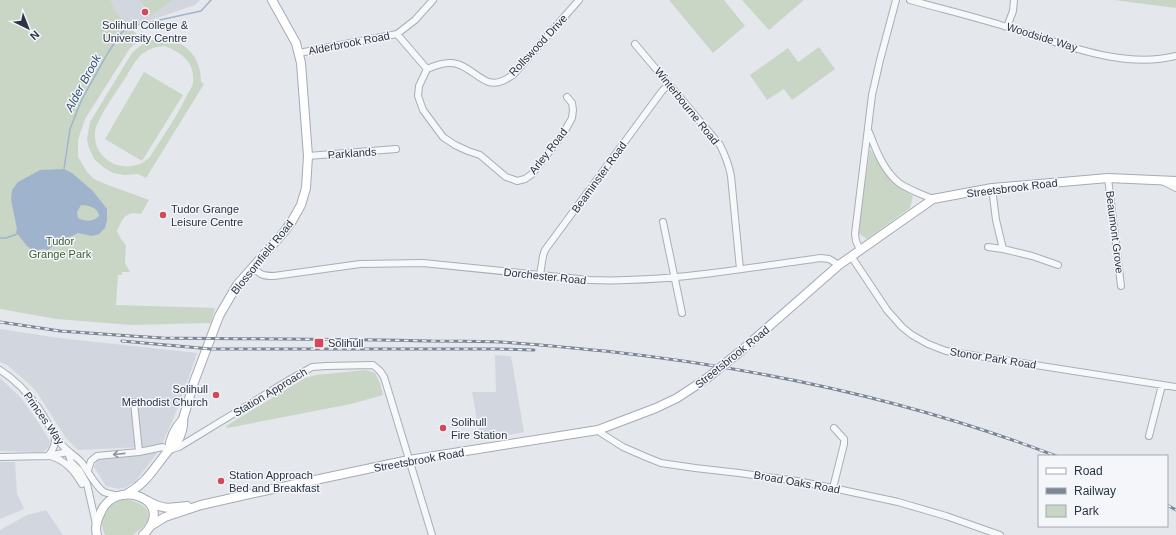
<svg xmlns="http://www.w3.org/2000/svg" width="1176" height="535" font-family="Helvetica,sans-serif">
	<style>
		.built { fill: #d2d6de }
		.green { fill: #c9d6c5; fill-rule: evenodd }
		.water { fill: #9fb4cc; fill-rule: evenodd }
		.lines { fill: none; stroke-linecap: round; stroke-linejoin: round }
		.stream { stroke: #9fb4cc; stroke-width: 1.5 }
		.minor-casing { stroke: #a9aeb7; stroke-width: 8 }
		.major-casing { stroke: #a3abb8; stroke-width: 10 }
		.minor { stroke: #f7f8fa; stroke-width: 6 }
		.major { stroke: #fff; stroke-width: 8 }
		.rail-casing { stroke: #7d8696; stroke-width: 3 }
		.rail { stroke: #f4f6f9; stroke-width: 1.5; stroke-dasharray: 4.5; stroke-linecap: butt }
		.major-bridge-casing { stroke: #a3abb8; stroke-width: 10; stroke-linecap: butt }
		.major-bridge { stroke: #fff; stroke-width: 8 }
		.oneway { stroke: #9196a0 }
		.poi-dot { fill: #d1495b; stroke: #f4f6f9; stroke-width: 1.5 }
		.labels { text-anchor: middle; stroke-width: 3; stroke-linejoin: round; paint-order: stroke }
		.poi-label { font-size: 11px; fill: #2b3445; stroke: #f4f6f9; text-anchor: start }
		.street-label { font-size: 11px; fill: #2b3445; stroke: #f4f6f9 }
		.park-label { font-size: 11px; fill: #3f6138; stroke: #f4f6f9 }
		.water-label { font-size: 12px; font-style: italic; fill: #34527a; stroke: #f4f6f9 }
	</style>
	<rect width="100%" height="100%" fill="#e4e7ec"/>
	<path class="built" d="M 111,0 L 200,0 L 195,5 L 151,20 L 129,26 L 115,11 Z
		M 0,329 L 59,338 L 197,353 L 186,386 L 172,422 L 162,444 L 142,447 L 78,450 L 66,438 L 36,391 L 28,383 L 7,365 L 0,362 Z
		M 495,355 L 511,356 L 524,432 L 481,441 L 472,392 L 496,392 Z
		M 0,378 L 21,398 L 36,419 L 50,441 L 49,447 L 43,452 L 0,451 Z
		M 158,452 L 135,482 L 126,487 L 119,489 L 106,486 L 94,467 L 97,460 L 144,453 Z
		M 0,462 L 15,462 L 17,493 L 24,509 L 0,519 Z
		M 46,510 L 63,535 L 0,535 L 0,530 L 27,515 Z"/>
	<path class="green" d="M 0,0 L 111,0 L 115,11 L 141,39 L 130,48 L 85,119 L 78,140 L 78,157 L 87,172 L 94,179 L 108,185 L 149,200 L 141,214 C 125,211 123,218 117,231 L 121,239 L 126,245 L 125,263 L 130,272 L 122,272 L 122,275 L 118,275 L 116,305 L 215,308 L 211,323 L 131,325 L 57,319 L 0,309 Z
		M 140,0 L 172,0 L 151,16 Z
		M 669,0 L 724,0 L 745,26 L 713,53 Z
		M 742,0 L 804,0 L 769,30 Z
		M 1114,0 L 1176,0 L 1176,8 Z
		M 164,38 C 188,43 201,58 201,82 L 204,84 L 146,178 L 138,174 L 124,175 L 113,173 L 103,167 L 94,159 L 89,148 L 87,139 L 90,122 L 132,53 C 142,43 151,39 164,38 ZM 164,46 C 181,52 195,62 193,82 C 193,86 190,90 188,93 C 178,115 163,136 150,157 C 145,161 142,164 136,165 C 117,171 95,157 95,136 C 95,133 95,130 96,127 C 103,110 116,92 126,77 C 130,70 134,62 140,56 C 147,49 155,47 164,46 Z
		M 819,47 L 835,69 L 792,100 L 784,89 L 767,100 L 750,75 L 788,48 L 798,62 Z
		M 144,72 L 183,95 L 142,161 L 105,139 Z
		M 870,149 L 895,185 L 913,196 L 910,208 L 867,239 L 858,233 Z
		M 366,370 L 375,373 L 380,383 L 383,395 L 351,404 L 227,428 L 226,426 L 305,378 L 316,375 Z
		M 124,499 C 135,500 154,507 147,522 C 144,527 137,531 133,535 L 105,535 C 97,517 107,505 124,499 Z"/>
	<path class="water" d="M 64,169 L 72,173 L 93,191 L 107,209 L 107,220 L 105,228 L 99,234 L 92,236 L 78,233 L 54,245 L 48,250 L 42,249 L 35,252 L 27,246 L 16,232 L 17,229 L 11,200 L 12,190 L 18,182 L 40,170 ZM 81,205 C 88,205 99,208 99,216 C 92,222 86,222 78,218 L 77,212 Z"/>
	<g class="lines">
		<path class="stream" d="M 64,169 L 70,129 L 82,99 L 109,51 L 122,32 L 132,26 L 201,11 L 211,0
			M 0,238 L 6,238 L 17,234"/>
		<defs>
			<path id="minor" d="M 910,0 C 942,9 975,17 1007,27 C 1060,42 1120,70 1176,56
				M 1007,27 L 1013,11 L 1014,0
				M 397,34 L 427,69 L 419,86 L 418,96 L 423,110 L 443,137 L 455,145 L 468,151 L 480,155 L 506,177 L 512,179 L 517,181 L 525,179 L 532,174 L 563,134 L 572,118 L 573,110 L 572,103 L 567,97
				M 635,44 L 720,145 C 725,155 729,165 731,176 L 740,269
				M 299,53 L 397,34 L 415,20 L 433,0
				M 427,69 C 436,65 448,61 457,64 C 473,68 485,89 502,81 C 506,80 509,77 513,75 L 579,0
				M 869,132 C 876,150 883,170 899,183 C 909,190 921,194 933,199
				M 308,156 L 396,149
				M 1108,178 L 1121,286
				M 1162,181 L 1176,188
				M 992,188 L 996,220 L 1003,249 L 1032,256 L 1058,265
				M 663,222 L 682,313
				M 988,247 L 1003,249
				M 860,250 L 856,241 L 855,234 L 872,95 L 880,60 L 896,0
				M 851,256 L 887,310 L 902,327 L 912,335 L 928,344 L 946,351 L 1176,387
				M 253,267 C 261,275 262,276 274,276 L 360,264 L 423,263 L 590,280 C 668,283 745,268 821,258 L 829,259 L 839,265
				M 540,275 L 543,256 L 545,250 L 662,91 L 669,84
				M 0,370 C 14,379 27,392 37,406 C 46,419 52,433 62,445 C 68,452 76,456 82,463 C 88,471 96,487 104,492 C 109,494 114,495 119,496
				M 134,402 L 139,452
				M 598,430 L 601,433 L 623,447 L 646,457 L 661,463 L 695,468 L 739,473 L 797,481 L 833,488 L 898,502 L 946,516 L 1000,535
				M 1149,436 L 1162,385
				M 172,449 L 179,447 L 289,380 L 312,367 L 326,366 L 373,365 L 380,371 L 384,377 L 388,390 L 432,535
				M 68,452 L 71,462 L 79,470 L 87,484 L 96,524
				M 48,456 C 54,449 55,445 55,436
				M 50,456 C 65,460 74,470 82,484
				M 0,457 L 48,456 L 68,452
				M 88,470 L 91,461 L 97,456 L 139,452 L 163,447 L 168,451
				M 833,488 L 844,444 L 844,439 L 834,428"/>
			<path id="major" d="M 742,350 L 839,265 L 933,199 L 992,188 L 1108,178 L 1176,181
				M 169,449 C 170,438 176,427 183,419
				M 125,495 C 147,483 153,469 168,451 C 171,448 175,446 177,442 C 181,436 184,426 183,419 L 194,382 L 219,316 L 237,285 L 284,232 L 292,221 L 301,205 L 306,188 L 308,156 L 301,63 L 296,43 L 272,0
				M 148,501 C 163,510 170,508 187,506
				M 152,525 L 165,517 L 201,505 L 268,490 L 409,460 L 598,430 L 656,408 L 677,398 L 706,379
				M 97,535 C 95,528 97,520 100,514 C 115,475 179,501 143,535"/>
		</defs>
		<use href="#minor" class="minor-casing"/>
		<use href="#major" class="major-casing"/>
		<use href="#minor" class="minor"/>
		<use href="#major" class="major"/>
		<defs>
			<path id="rail" d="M 0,322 L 60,331 L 131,336 L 163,338 C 253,339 342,339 432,341 C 455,341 478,341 500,342 C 535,344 570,348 605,351 C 759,368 911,400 1056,456
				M 122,341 L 211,349 L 497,349 L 534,350
				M 1167,505 L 1176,510"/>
		</defs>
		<use href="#rail" class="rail-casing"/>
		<use href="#rail" class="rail"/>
		<defs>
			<path id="major-bridge" d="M 706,379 L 742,350"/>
		</defs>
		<use href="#major-bridge" class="major-bridge-casing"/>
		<use href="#major-bridge" class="major-bridge"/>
	</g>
	<defs><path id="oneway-shaft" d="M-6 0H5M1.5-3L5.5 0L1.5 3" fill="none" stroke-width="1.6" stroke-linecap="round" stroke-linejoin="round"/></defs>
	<use class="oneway" href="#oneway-shaft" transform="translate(119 454) rotate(174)"/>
	<g class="poi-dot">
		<circle cx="145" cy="12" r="4"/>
		<circle cx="163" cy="215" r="4"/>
		<rect x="314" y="338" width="10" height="10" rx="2"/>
		<circle cx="216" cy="395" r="4"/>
		<circle cx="443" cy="428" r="4"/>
		<circle cx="221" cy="481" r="4"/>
	</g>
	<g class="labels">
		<g class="poi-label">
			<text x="145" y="29" text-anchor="middle">Solihull College &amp;<tspan x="145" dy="13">University Centre</tspan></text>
			<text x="171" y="213">Tudor Grange<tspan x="171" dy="13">Leisure Centre</tspan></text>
			<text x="328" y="347">Solihull</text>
			<text x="208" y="393" text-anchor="end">Solihull<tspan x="208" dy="13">Methodist Church</tspan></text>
			<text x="451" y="426">Solihull<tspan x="451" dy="13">Fire Station</tspan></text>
			<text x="229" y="479">Station Approach<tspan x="229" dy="13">Bed and Breakfast</tspan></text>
		</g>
		<g class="street-label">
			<text transform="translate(1042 37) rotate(17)" y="4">Woodside Way</text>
			<text transform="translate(349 43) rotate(-11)" y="4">Alderbrook Road</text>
			<text transform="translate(538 45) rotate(-47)" y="4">Rollswood Drive</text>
			<text transform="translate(687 106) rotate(51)" y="4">Winterbourne Road</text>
			<text transform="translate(548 151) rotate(-52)" y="4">Arley Road</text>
			<text transform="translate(352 153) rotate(-4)" y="4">Parklands</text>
			<text transform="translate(599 177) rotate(-54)" y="4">Beaminster Road</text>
			<text transform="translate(1012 188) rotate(-7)" y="4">Streetsbrook Road</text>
			<text transform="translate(1115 232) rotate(83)" y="4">Beaumont Grove</text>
			<text transform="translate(262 257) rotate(-51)" y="4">Blossomfield Road</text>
			<text transform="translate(545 276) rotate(6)" y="4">Dorchester Road</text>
			<text transform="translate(732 357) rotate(-39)" y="4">Streetsbrook Road</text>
			<text transform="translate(993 358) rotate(9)" y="4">Stonor Park Road</text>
			<text transform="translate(270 392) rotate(-31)" y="4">Station Approach</text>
			<text transform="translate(44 418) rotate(55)" y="4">Princes Way</text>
			<text transform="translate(419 460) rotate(-10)" y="4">Streetsbrook Road</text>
			<text transform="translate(797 482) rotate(10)" y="4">Broad Oaks Road</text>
		</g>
		<g class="park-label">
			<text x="60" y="245">Tudor<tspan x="60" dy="13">Grange Park</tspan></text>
		</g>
		<g class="water-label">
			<text transform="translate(83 83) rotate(-62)" y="4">Alder Brook</text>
		</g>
	</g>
	<rect x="1038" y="455" width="130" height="72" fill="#f4f6f9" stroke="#a4a8b1"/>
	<rect x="1046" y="468" width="20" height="6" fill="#ffffff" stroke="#a4a8b1"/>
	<text x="1074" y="475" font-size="12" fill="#2b3445">Road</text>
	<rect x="1046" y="488" width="20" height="6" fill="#7d8696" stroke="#a4a8b1"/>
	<text x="1074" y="495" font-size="12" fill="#2b3445">Railway</text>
	<rect x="1046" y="505" width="20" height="12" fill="#c9d6c5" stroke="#a4a8b1"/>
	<text x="1074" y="515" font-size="12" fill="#2b3445">Park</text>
	<g transform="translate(28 28) rotate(137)" stroke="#f4f6f9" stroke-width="3" paint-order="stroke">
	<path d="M0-3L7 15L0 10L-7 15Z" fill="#2b3445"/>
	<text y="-6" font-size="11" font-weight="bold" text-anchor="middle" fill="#2b3445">N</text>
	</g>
</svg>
